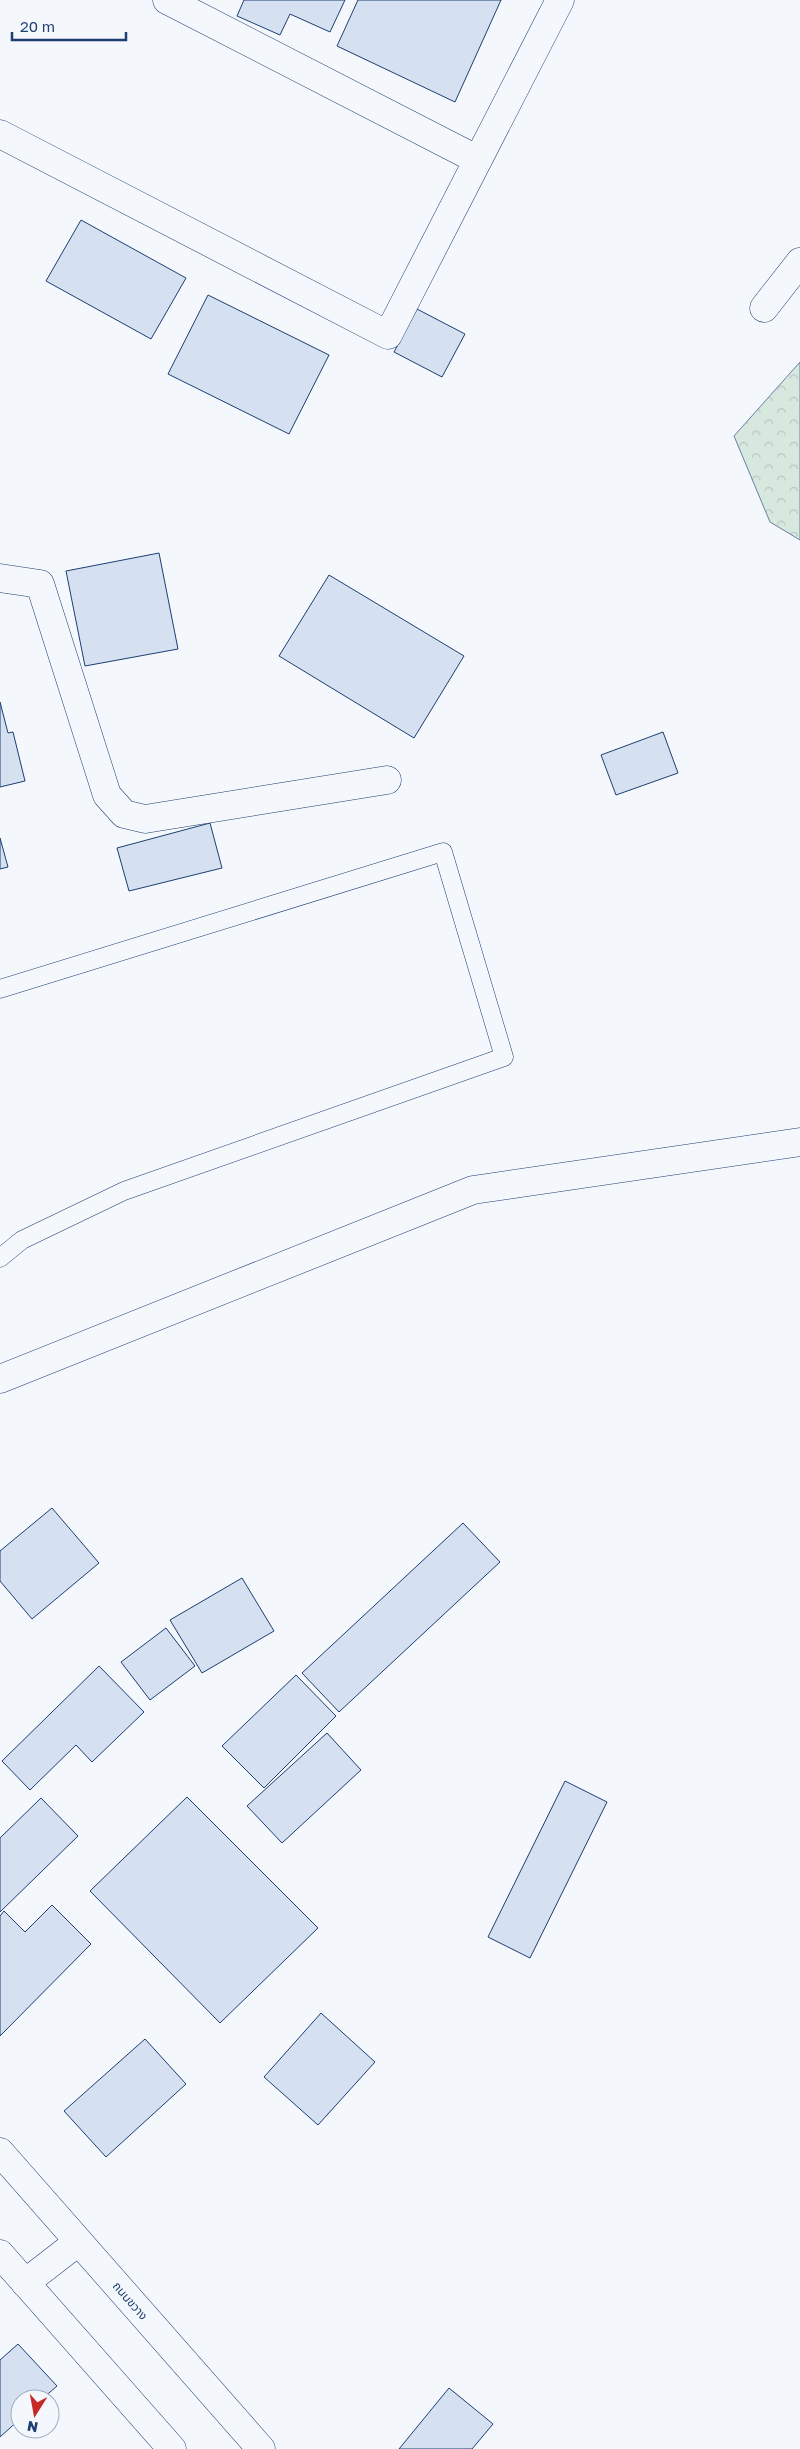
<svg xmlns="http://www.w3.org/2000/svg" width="800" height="2449" font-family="'Golos Text','Noto Sans Thai',sans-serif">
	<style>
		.forest { fill: url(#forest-crowns); stroke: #687fa3 }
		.building { fill: #d5e0f0; stroke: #1d3f73 }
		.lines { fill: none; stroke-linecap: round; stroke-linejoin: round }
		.service-casing { stroke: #1d3f73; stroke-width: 19 }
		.minor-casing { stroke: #1d3f73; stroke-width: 29 }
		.secondary-casing { stroke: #1d3f73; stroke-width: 29 }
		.service { stroke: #f4f7fb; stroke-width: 18 }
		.minor { stroke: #f4f7fb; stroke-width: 28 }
		.secondary { stroke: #f4f7fb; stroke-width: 28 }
		.labels { text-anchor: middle; stroke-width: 4; stroke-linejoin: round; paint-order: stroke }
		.street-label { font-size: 12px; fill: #1d3f73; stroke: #f4f7fb }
	</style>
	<defs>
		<pattern id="forest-crowns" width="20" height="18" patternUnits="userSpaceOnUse" patternTransform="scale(1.25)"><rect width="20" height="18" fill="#d7e8df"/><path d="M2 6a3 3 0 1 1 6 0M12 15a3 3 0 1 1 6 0" fill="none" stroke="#b8c8c3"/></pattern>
	</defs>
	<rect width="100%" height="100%" fill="#f4f7fb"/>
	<path class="forest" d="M 800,362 L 800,540 L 770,522 L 734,436 Z"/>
	<path class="building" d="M 244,0 L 345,0 L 330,32 L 290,14 L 280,35 L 237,16 Z
		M 358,0 L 501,0 L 455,102 L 337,46 Z
		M 81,220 L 186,278 L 151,339 L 46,281 Z
		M 208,295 L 329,355 L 289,434 L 168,374 Z
		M 417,309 L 465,334 L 442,377 L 394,352 Z
		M 159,553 L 178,649 L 85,666 L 66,571 Z
		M 329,575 L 464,656 L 414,738 L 279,656 Z
		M 0,702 L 8,733 L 13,732 L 25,781 L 0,787 Z
		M 663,732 L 678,773 L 616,795 L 601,755 Z
		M 210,823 L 222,868 L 129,891 L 117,848 Z
		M 0,838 L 8,867 L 0,869 Z
		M 52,1508 L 99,1563 L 32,1619 L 0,1581 L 0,1551 Z
		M 463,1523 L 500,1562 L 339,1712 L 302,1673 Z
		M 242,1578 L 274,1631 L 202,1673 L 170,1620 Z
		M 166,1628 L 195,1666 L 150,1700 L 121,1662 Z
		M 99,1666 L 144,1712 L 92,1762 L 76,1745 L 30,1790 L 2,1761 Z
		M 296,1675 L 336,1716 L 264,1788 L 222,1746 Z
		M 327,1733 L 361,1770 L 282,1843 L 247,1806 Z
		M 565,1781 L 607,1802 L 530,1958 L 488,1937 Z
		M 187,1797 L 318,1928 L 220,2023 L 90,1891 Z
		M 41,1798 L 78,1836 L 0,1912 L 0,1838 Z
		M 52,1905 L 91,1944 L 0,2036 L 0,1916 L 4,1911 L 25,1932 Z
		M 321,2013 L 375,2062 L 318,2125 L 264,2077 Z
		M 145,2039 L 186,2084 L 106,2157 L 64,2111 Z
		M 18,2344 L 57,2386 L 42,2399 L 20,2399 L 20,2419 L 0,2437 L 0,2360 Z
		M 449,2388 L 493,2424 L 472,2449 L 399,2449 Z"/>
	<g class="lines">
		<defs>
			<path id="service" d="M 0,989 L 443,852 L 504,1057 L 124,1191 L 22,1240 L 0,1258"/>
			<path id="minor" d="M 167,0 L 478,160
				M 0,134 L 388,335 L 560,0
				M 764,308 L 800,262
				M 0,578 L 40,584 L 107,795 L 124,814 L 145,819 L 387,780
				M 0,1379 L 473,1190 L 800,1142"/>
			<path id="secondary" d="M 0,2152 L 261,2449
				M 0,2254 L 172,2449
				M 25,2283 L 78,2242"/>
		</defs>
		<use href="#service" class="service-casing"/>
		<use href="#minor" class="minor-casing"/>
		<use href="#secondary" class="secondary-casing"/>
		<use href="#service" class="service"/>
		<use href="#minor" class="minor"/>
		<use href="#secondary" class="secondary"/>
	</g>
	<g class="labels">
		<g class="street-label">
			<text transform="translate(130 2301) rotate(49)" y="4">ถนนขวาง</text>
		</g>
	</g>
	<g transform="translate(35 2414) rotate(191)"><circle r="24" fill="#f4f7fb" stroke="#9eadc5"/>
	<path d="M0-4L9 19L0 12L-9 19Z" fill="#c62828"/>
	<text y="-8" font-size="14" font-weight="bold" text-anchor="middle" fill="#1d3f73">N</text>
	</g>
	<path d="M12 32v8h114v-8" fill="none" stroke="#1d3f73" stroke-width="2.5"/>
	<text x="20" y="32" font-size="15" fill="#1d3f73" stroke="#f4f7fb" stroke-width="4" paint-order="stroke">20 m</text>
</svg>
